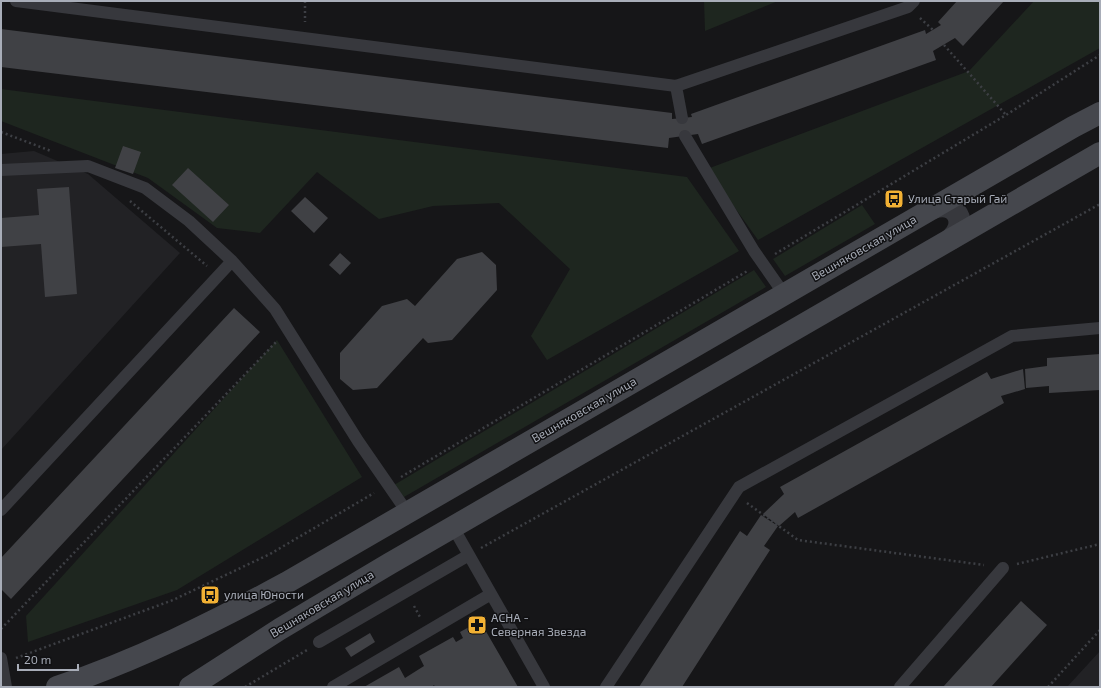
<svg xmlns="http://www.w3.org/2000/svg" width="1101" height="688" font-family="'Exo 2',sans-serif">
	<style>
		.built { fill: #222225 }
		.green { fill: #1e261f }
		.building { fill: #404145 }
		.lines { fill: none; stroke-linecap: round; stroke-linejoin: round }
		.path { stroke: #3d3f44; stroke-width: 2.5; stroke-dasharray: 2 3; stroke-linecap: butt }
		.service { stroke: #37383d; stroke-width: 12 }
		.minor { stroke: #37383d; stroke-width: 22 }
		.secondary { stroke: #45474d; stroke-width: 22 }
		.labels { text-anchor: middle; stroke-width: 3; stroke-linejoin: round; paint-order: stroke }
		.poi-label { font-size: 12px; fill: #a8adb8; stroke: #111113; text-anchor: start }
		.street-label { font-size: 12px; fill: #a8adb8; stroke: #111113 }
	</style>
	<rect width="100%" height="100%" fill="#161618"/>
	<path class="built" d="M 34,151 L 88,174 L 180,253 L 1,450 L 1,154 Z
		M 1100,651 L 1100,687 L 1067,687 Z"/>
	<path class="green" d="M 704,1 L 778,1 L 705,31 Z
		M 1034,1 L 1100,1 L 1100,48 L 758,240 L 707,169 L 969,71 Z
		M 1,89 L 687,177 L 739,251 L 547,360 L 531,336 L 570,269 L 499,203 L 433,206 L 379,219 L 317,172 L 260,233 L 217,228 L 148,178 L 1,121 Z
		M 862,205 L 875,224 L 785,276 L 773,259 Z
		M 754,270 L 766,287 L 404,497 L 394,485 Z
		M 277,340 L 362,477 L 177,590 L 28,642 L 26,616 Z"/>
	<path class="building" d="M 957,1 L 1004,1 L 963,46 L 955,38 L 933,51 L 936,60 L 702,144 L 698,134 L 669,138 L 668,148 L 1,67 L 1,29 L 672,113 L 672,119 L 692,117 L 691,114 L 925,30 L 926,34 L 941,25 L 938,22 Z
		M 123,146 L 141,152 L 133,174 L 115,168 Z
		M 188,168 L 229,205 L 213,222 L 172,185 Z
		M 69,187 L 77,294 L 45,297 L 41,244 L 1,247 L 1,218 L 39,215 L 37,189 Z
		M 305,197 L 328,218 L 314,233 L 291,211 Z
		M 482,252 L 496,265 L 497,290 L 452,340 L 428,343 L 423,338 L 377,388 L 353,390 L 340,379 L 340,353 L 382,306 L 407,299 L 415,306 L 457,259 Z
		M 340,253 L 351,263 L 340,275 L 329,265 Z
		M 234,308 L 260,332 L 11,599 L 1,589 L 1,558 Z
		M 1100,354 L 1100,390 L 1049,393 L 1049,386 L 1026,388 L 1025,369 L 1047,366 L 1047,358 Z
		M 1023,369 L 1025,389 L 1001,396 L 1004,403 L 798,518 L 795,512 L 779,526 L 763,514 L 784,494 L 780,487 L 987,372 L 991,379 Z
		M 761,515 L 778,526 L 764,546 L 770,550 L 682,687 L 639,687 L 740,531 L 747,536 Z
		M 1021,601 L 1047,625 L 991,687 L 943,687 Z
		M 480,621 L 518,687 L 435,687 L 434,685 L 432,687 L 364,687 L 399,667 L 405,678 L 424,666 L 419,656 L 453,637 L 456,642 L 463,638 L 460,632 Z
		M 370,633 L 375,642 L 351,657 L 345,648 Z"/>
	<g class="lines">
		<path class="path" d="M 305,1 L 305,22
			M 920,18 L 933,30
			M 944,45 L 1006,115
			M 1,132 L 51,151
			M 130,201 L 207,266
			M 775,254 L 1006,115 L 1100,55
			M 401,477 L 749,270
			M 747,503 L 798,540 L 984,565
			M 481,548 L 1100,204
			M 1017,564 L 1100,544
			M 414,606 L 420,617
			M 1,629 L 276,342
			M 16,658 L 173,600 L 270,554 L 374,493
			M 245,687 L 307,650
			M 1048,687 L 1100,630"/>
		<path class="service" d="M 16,1 L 676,86 L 908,7 L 914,1
			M 676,86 L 682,118
			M 685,136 L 754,251 L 784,294
			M 1,170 L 88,166 L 145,188 L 189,221 L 232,261 L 275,309 L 358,441 L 407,512
			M 1,510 L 232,261
			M 453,527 L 544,687
			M 319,642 L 469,555
			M 1,658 L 6,687
			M 333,687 L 491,594
			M 606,687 L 739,487 L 1012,336 L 1100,328
			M 900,687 L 1003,568"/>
		<path class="minor" d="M 933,208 C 956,200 969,223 951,239"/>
		<path class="secondary" d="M 57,687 C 138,660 212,623 286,583 L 1073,127 L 1100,113
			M 190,687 L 280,629 L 389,564 L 1100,153"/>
	</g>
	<defs>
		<symbol id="bus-square" viewBox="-11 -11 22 22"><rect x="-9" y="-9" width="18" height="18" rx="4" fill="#f2b134" stroke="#111113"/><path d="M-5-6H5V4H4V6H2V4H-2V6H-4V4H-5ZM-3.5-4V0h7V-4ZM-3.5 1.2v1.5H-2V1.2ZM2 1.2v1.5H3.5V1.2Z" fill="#111"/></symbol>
		<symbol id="pharmacy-square" viewBox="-11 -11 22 22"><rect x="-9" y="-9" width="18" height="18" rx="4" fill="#f2b134" stroke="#111113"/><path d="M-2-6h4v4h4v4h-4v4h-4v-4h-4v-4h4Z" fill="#111"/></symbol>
	</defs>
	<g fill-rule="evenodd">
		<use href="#bus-square" x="883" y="188" width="22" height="22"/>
		<use href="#bus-square" x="199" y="584" width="22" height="22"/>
		<use href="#pharmacy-square" x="466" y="614" width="22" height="22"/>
	</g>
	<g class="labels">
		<g class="poi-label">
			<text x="908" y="203">Улица Старый Гай</text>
			<text x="224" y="599">улица Юности</text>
			<text x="491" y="622">АСНА -<tspan x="491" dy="14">Северная Звезда</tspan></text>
		</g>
		<g class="street-label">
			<text transform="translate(864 248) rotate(-30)" y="4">Вешняковская улица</text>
			<text transform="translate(584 410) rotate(-30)" y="4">Вешняковская улица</text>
			<text transform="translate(322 604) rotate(-31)" y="4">Вешняковская улица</text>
		</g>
	</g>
	<rect width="1101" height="688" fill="none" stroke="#a8adb8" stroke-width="4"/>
	<path d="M18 664v6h60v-6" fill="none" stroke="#a8adb8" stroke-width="2"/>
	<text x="24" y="664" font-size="12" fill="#a8adb8" stroke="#111113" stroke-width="3" paint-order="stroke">20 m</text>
</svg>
